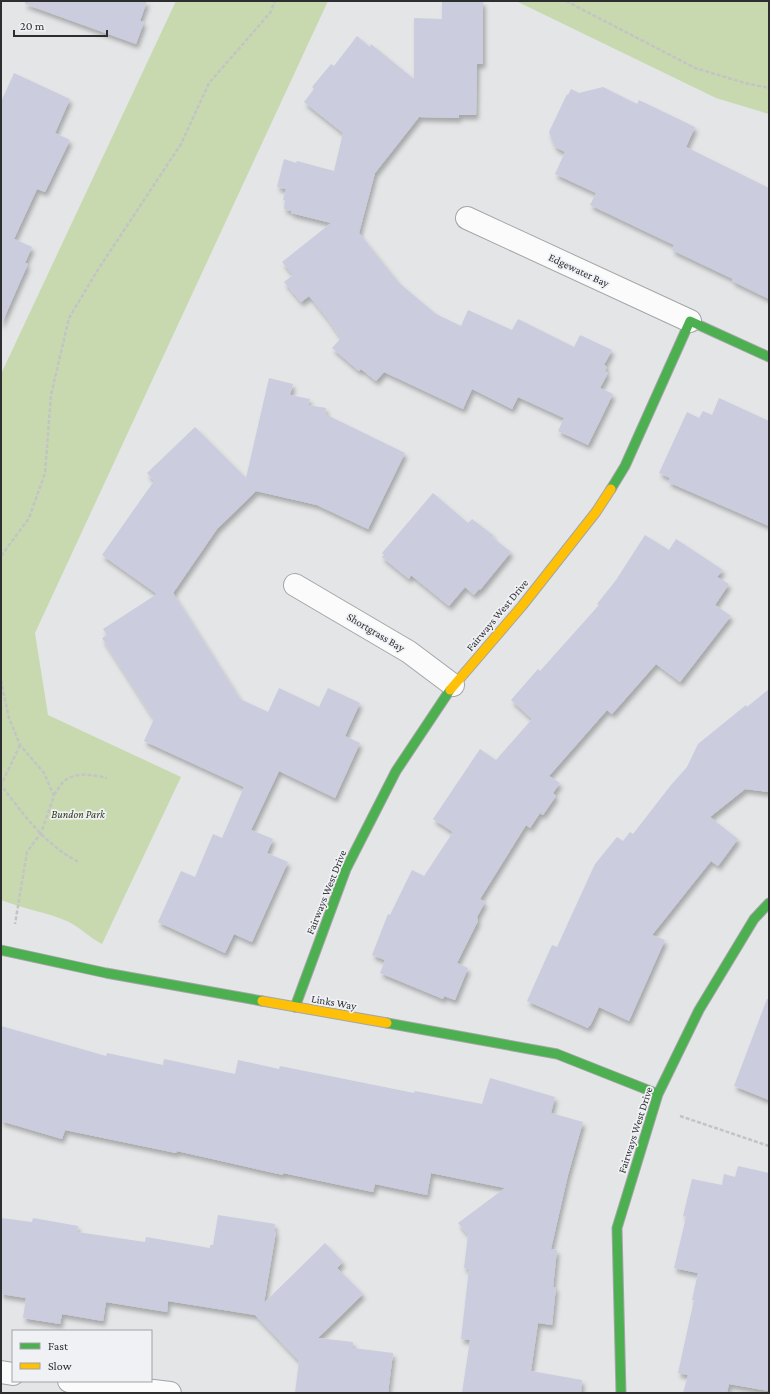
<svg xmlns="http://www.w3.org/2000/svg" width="770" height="1394" font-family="'Crimson Pro',serif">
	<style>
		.green { fill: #c8d9b0 }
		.building { fill: #cbccdd; filter: url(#shadow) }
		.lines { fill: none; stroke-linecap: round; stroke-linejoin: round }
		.street-casing { stroke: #a4a5a7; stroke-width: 24 }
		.fast-casing { stroke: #a4a5a7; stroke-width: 11 }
		.slow-casing { stroke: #a4a5a7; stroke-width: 11 }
		.path { stroke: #c3c4c4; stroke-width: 2.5; stroke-dasharray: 4 2; stroke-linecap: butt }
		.street { stroke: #fbfbfb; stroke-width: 22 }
		.fast { stroke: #4caf50; stroke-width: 9 }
		.slow { stroke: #ffc107; stroke-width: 9 }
		.labels { text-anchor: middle; stroke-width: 3.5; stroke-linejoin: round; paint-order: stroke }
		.street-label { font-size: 11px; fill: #2d2e30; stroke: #eff1f5 }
		.park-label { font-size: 11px; font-style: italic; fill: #2c3913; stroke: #eff1f5 }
	</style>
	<defs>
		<filter id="shadow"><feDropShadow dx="2.5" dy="4.5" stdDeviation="2" flood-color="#0004"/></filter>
	</defs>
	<rect width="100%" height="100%" fill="#e3e5e7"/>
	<path class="green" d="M 176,1 L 328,1 L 35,633 L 48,715 L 181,777 L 102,944 C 90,938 81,928 69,922 C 47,912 23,909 1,900 L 1,374 Z
		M 516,1 L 765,1 L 769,2 L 769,114 L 716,98 Z"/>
	<path class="building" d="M 25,1 L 147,1 L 140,21 L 144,22 L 136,44 L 25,4 Z
		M 442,1 L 483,1 L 483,64 L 477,64 L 476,115 L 459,115 L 459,118 L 419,117 L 375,173 L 359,233 L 399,283 L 436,314 L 461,326 L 468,310 L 512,330 L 518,319 L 574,347 L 580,335 L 612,350 L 604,365 L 607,367 L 605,371 L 608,373 L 600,388 L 613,394 L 588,445 L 558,431 L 564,418 L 518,397 L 512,409 L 472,389 L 463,409 L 384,372 L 376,381 L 361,369 L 359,371 L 332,348 L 341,338 L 327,318 L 309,296 L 301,302 L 284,282 L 293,275 L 282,262 L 331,223 L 291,213 L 291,211 L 284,209 L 285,200 L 283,200 L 286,189 L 277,187 L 284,159 L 296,163 L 297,161 L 334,171 L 343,133 L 304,102 L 314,89 L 312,87 L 331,64 L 334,66 L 357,36 L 370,47 L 371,44 L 414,79 L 414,18 L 442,19 Z
		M 14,73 L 70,99 L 55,133 L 70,140 L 45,192 L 37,189 L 14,239 L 32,247 L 25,263 L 28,264 L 1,325 L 1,102 Z
		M 603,87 L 637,104 L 639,100 L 695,127 L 686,147 L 769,188 L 769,299 L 732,281 L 733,279 L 672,250 L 674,245 L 590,205 L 596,193 L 555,174 L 565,152 L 555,147 L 549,132 L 567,94 L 568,95 L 571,89 L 579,93 Z
		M 269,378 L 293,384 L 290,395 L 310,399 L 308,405 L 326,408 L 325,414 L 405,453 L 368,529 L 317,505 L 256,491 L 217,529 L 173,593 L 240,699 L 268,712 L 279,688 L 319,707 L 328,688 L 360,703 L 345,736 L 360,743 L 335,798 L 279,771 L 251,830 L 273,839 L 267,853 L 288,862 L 252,942 L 234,934 L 225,953 L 158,922 L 181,871 L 195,877 L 213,834 L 222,838 L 244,787 L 144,741 L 154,719 L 102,638 L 107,635 L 103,629 L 157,594 L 102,555 L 154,481 L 147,473 L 195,427 L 246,478 Z
		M 719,398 L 769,421 L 769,526 L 668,482 L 670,478 L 659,473 L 687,412 L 699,418 L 703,411 L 712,415 Z
		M 433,493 L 468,523 L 472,519 L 493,535 L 492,537 L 511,552 L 480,590 L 479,589 L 474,595 L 465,587 L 449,606 L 411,575 L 409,579 L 382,557 L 384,555 L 382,553 Z
		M 645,535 L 669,550 L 676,539 L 723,570 L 717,577 L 729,584 L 715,605 L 731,616 L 680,682 L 656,664 L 612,714 L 607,710 L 549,776 L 560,783 L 553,793 L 556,796 L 543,815 L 540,813 L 530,828 L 526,825 L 480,899 L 485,902 L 477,917 L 478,921 L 457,963 L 468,968 L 455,1000 L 444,996 L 443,999 L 380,973 L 385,960 L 372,955 L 388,914 L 390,915 L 412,870 L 424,876 L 453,832 L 433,819 L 480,749 L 496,760 L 532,719 L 511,700 L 538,669 L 540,671 L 599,605 L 597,604 L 616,580 Z
		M 769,689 L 769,792 L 745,789 L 710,817 L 738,839 L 718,866 L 711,861 L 652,935 L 665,940 L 629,1021 L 599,1007 L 590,1026 L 589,1026 L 588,1028 L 527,1001 L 552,945 L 557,947 L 595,864 L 617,837 L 623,841 L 630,832 L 633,834 L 671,785 L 687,767 L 698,744 L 746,705 L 747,707 Z
		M 767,999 L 769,999 L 769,1100 L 734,1086 Z
		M 1,1026 L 106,1056 L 107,1053 L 163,1065 L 164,1059 L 235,1074 L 238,1060 L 279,1069 L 280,1066 L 414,1093 L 415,1091 L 482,1104 L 490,1078 L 555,1097 L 551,1113 L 583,1122 L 568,1175 L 551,1249 L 557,1250 L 553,1287 L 556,1287 L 552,1325 L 538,1323 L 531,1371 L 582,1380 L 581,1393 L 462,1393 L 470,1340 L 461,1339 L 469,1269 L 464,1268 L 468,1235 L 458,1223 L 505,1188 L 431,1173 L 427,1195 L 375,1184 L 373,1192 L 283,1173 L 283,1175 L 177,1151 L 176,1153 L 65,1130 L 62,1139 L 1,1121 Z
		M 738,1166 L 769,1173 L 769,1391 L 729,1384 L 727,1393 L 683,1393 L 688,1375 L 678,1373 L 694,1300 L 692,1300 L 698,1273 L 674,1268 L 686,1217 L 683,1216 L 692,1179 L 722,1185 L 724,1174 L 735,1177 Z
		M 218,1215 L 275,1224 L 274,1231 L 276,1232 L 264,1303 L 325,1243 L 343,1262 L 337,1268 L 363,1294 L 318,1338 L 353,1342 L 353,1348 L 393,1353 L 388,1393 L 295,1393 L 299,1361 L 255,1315 L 168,1301 L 167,1312 L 106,1302 L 103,1321 L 62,1314 L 60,1324 L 23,1318 L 26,1298 L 1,1294 L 1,1218 L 32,1222 L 33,1218 L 78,1226 L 77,1232 L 145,1242 L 146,1237 L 210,1248 L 210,1245 L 213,1245 Z"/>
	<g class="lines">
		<defs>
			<path id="street" d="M 467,218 L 690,321
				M 295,585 L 409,652 L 453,685
				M 1,1372 L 13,1374
				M 69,1381 L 170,1393"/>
			<path id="fast" d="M 611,489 L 625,466 L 690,321 L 769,357
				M 1,950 L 106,973 L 262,1001
				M 295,1007 L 346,869 L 396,771 L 450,690
				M 387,1023 L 557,1054 L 658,1094
				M 621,1393 L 617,1228 L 658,1094 L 699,1010 L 754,919 L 769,903"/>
			<path id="slow" d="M 450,690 L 522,606 L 596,512 L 611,489
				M 262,1001 L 387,1023"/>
		</defs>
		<use href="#street" class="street-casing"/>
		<use href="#fast" class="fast-casing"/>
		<use href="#slow" class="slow-casing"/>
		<path class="path" d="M 566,1 L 695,68 L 745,83 L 769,88
			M 1,556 L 29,518 L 45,473 L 51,395 L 69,318 L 99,268 L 181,144 L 209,83 L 270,13 L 275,1
			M 1,680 L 9,718 L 20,745 L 44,773 L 54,796 L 41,833 L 27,852 L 15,924
			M 20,745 L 1,785 C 23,814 46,846 79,862
			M 54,795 C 57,791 60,785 63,782 C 75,771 93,775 107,778
			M 680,1116 L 769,1146"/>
		<use href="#street" class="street"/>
		<use href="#fast" class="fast"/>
		<use href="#slow" class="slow"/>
	</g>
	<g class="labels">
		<g class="street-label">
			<text transform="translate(579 270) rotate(25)" y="4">Edgewater Bay</text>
			<text transform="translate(497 615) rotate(-50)" y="4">Fairways West Drive</text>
			<text transform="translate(376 632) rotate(31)" y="4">Shortgrass Bay</text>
			<text transform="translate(326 892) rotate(-68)" y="4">Fairways West Drive</text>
			<text transform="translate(334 1002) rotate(10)" y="4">Links Way</text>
			<text transform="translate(635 1130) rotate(-72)" y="4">Fairways West Drive</text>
		</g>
		<g class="park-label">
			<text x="78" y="818">Bundon Park</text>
		</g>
	</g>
	<rect width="770" height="1394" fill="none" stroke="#2d2e30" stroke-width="4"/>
	<rect x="12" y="1330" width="140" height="52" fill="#eff1f5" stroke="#a1a3a6"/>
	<rect x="20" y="1343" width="20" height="6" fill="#4caf50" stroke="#a1a3a6"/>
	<text x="48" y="1350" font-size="12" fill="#2d2e30">Fast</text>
	<rect x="20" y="1363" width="20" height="6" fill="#ffc107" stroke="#a1a3a6"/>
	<text x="48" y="1370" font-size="12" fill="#2d2e30">Slow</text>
	<path d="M14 30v6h93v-6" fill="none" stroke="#2d2e30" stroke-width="2"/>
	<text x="20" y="30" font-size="12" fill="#2d2e30" stroke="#eff1f5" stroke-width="3" paint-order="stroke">20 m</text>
</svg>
